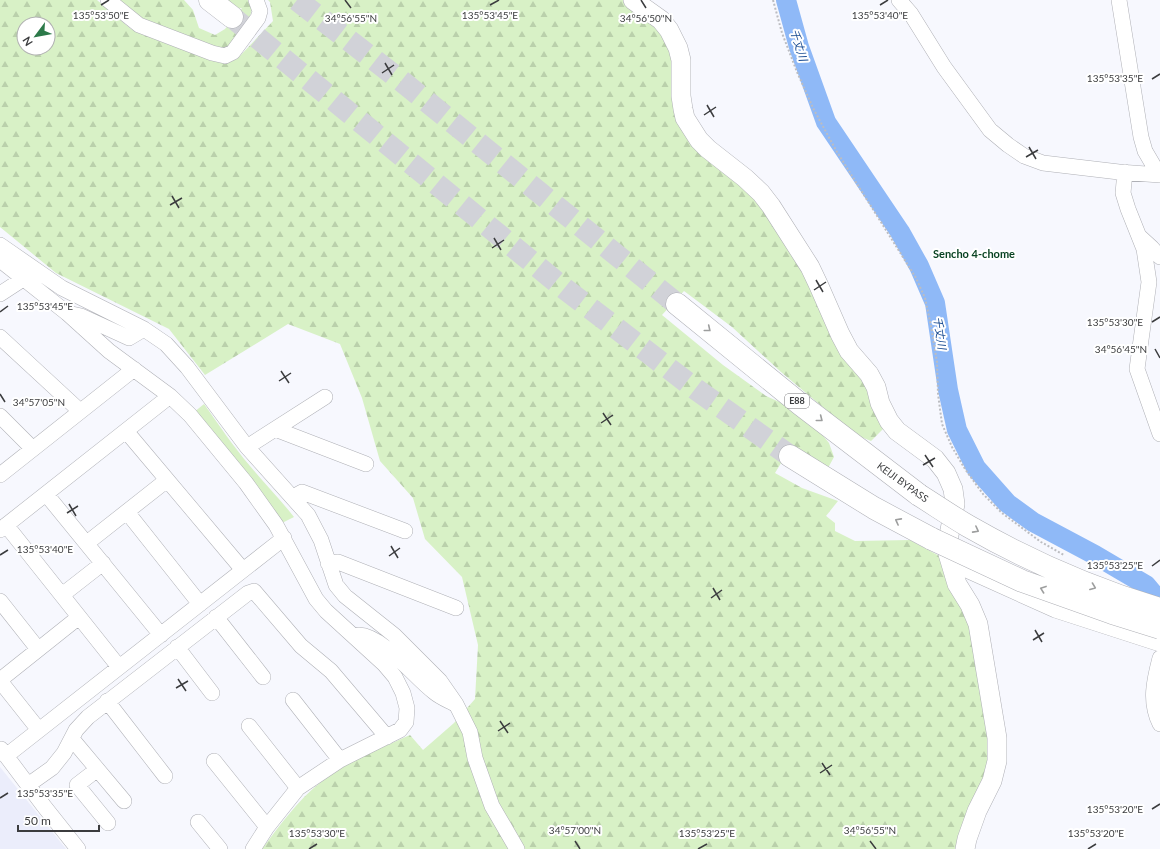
<svg xmlns="http://www.w3.org/2000/svg" width="1160" height="849" font-family="Lato,'Noto Sans JP',sans-serif">
	<style>
		.built { fill: #ebedfb }
		.green { fill: #d8f1c6 }
		.forest { fill: url(#forest-firs); fill-rule: evenodd }
		.lines { fill: none; stroke-linecap: round; stroke-linejoin: round }
		.river { stroke: #8fb9f7; stroke-width: 20 }
		.highway-tunnel { stroke: #d1d2d8; stroke-width: 22; stroke-dasharray: 22 11; stroke-linecap: butt }
		.minor-casing { stroke: #afb0b6; stroke-width: 16 }
		.major-casing { stroke: #afb0b6; stroke-width: 20 }
		.highway-casing { stroke: #afb0b6; stroke-width: 23 }
		.path { stroke: #bcbdc1; stroke-width: 2; stroke-dasharray: 2 2; stroke-linecap: butt }
		.minor { stroke: #fff; stroke-width: 15 }
		.major { stroke: #fff; stroke-width: 19 }
		.highway { stroke: #fff; stroke-width: 22 }
		.highway-bridge-casing { stroke: #afb0b6; stroke-width: 23; stroke-linecap: butt }
		.highway-bridge { stroke: #fff; stroke-width: 22 }
		.oneway { stroke: #9d9e9e }
		.ticks { fill: none; stroke: #3b3c3e; stroke-width: 1.5 }
		.labels { text-anchor: middle; stroke-width: 4; stroke-linejoin: round; paint-order: stroke }
		.shield { fill: #fff; stroke: #767678; stroke-width: 1 }
		.shield-label { font-size: 9px; font-weight: bold; fill: #3b3c3e }
		.street-label { font-size: 10px; fill: #3b3c3e; stroke: #fff }
		.water-label { font-size: 11px; font-style: italic; fill: #164990; stroke: #fff }
		.neighbourhood-label { font-size: 11px; font-weight: bold; fill: #0b4423; stroke: #fff }
		.ticks-label { font-size: 10px; text-anchor: middle; fill: #3b3c3e; stroke: #fff; stroke-width: 4; stroke-linejoin: round; paint-order: stroke }
	</style>
	<defs>
		<pattern id="forest-firs" width="22" height="20" patternUnits="userSpaceOnUse"><rect width="22" height="20" fill="#d8f1c6"/><path d="M5 1l3.5 6h-7zM16 11l3.5 6h-7z" fill="#bad0ab"/></pattern>
	</defs>
	<rect width="100%" height="100%" fill="#f7f8fe"/>
	<path class="built" d="M 0,767 L 66,849 L 0,849 Z"/>
	<path class="green" d="M 204,404 C 219,425 233,446 250,466 C 264,483 280,499 294,517 L 282,523 L 193,413 Z"/>
	<path class="forest" d="M 0,0 L 97,0 L 131,29 L 222,63 L 237,59 L 273,21 L 270,2 L 268,0 L 629,0 L 660,25 L 670,47 L 677,113 L 740,183 L 770,217 L 797,259 L 861,372 L 883,421 L 883,429 L 871,441 L 856,435 L 781,372 L 732,327 L 684,291 L 662,315 L 723,365 L 766,396 L 784,404 L 816,427 L 829,443 L 834,457 L 828,468 L 811,461 L 792,445 L 775,473 L 802,488 L 838,501 L 826,516 L 835,523 L 835,531 L 855,541 L 910,540 L 943,558 L 969,619 L 990,731 L 987,769 L 960,849 L 262,849 C 280,825 297,801 321,782 C 346,762 381,748 410,735 L 423,750 L 454,723 L 475,699 L 478,645 L 462,577 L 425,539 L 413,498 L 380,461 L 362,398 L 340,344 L 288,324 L 205,375 L 169,329 L 56,273 L 0,227 ZM 24,24 L 48,24 L 48,48 L 24,48 Z
		M 114,0 L 184,0 L 193,10 L 199,28 L 215,35 L 225,29 L 242,8 L 236,9 L 225,0 L 248,0 L 253,6 L 248,23 L 226,50 L 138,20 Z"/>
	<g class="lines">
		<path class="river" d="M 786,0 L 799,47 L 826,122 L 900,232 L 919,266 L 935,303 L 948,390 L 957,430 L 976,468 L 1007,503 L 1033,522 L 1095,555 L 1146,585 L 1160,602"/>
		<path class="highway-tunnel" d="M 297,0 L 404,83 L 677,304
			M 232,17 L 565,289 L 697,390 L 790,456"/>
		<defs>
			<path id="minor" d="M 108,0 L 139,25 L 212,53 L 225,56 L 233,52 L 258,18 L 260,11 L 256,0
				M 899,0 L 911,14 L 944,67 L 990,130 L 1008,145 L 1024,156 L 1043,163 L 1119,172 L 1160,175
				M 1119,0 L 1141,137 L 1145,151 L 1159,175
				M 1125,172 L 1123,193 L 1128,209 L 1144,249 L 1149,282 L 1137,369 L 1160,434
				M 1140,237 L 1152,248 L 1160,257
				M 0,245 L 62,288 L 144,329 L 166,344 L 187,367 L 247,447 L 308,515 L 321,540 L 336,585 L 345,596 L 394,635 L 440,681 L 456,704 L 470,732 L 475,758 L 492,806 L 517,849
				M 0,260 L 67,313 L 109,351 L 170,396 L 190,415 L 246,483 L 276,525 L 316,599 L 326,611 L 384,664 L 395,677 L 403,693 L 407,708 L 406,722 L 400,730 L 340,760 L 298,788 L 267,827 L 253,849
				M 0,294 L 23,279
				M 72,314 L 81,316 L 129,338 L 144,329
				M 0,337 L 80,411
				M 0,416 L 33,449
				M 275,429 L 366,464
				M 126,431 L 243,570
				M 247,447 L 325,397
				M 0,475 L 134,369
				M 46,494 L 161,635
				M 293,497 L 302,492 L 405,531
				M 127,512 L 200,604
				M 6,525 L 119,667
				M 0,530 L 170,396
				M 87,543 L 167,480
				M 328,563 L 338,562 L 456,608
				M 952,568 L 964,569 L 1055,610 L 1160,644
				M 62,595 L 103,563
				M 0,601 L 38,649
				M 216,617 L 263,677
				M 359,635 C 383,636 415,678 434,692 C 440,697 447,700 453,703
				M 177,647 L 212,693
				M 1160,658 C 1154,681 1149,702 1160,724
				M 0,680 L 79,617
				M 0,681 L 39,730
				M 293,700 L 340,760
				M 107,701 L 165,776
				M 249,726 L 298,788
				M 72,739 L 124,801
				M 1,749 L 43,805 L 78,849
				M 6,756 L 284,538
				M 214,761 L 267,827
				M 90,775 L 77,785 L 108,823
				M 28,785 L 52,768 L 64,753 L 76,730 L 88,717 L 248,593 L 254,591 L 301,646 L 331,671 L 387,737
				M 198,822 L 220,849"/>
			<path id="major" d="M 633,0 L 661,20 L 669,30 L 678,48 L 681,60 L 681,96 L 683,109 L 685,118 L 699,140 L 708,149 L 745,178 L 761,193 L 771,206 L 810,267 L 819,286 L 840,334 L 849,351 L 869,374 L 876,387 L 880,403 L 889,421 L 897,431 L 935,459 L 946,473 L 953,489 L 955,504 L 949,535 L 948,554 L 957,584 L 970,605 L 978,624 L 997,738 L 997,761 L 992,781 L 977,811 L 967,839 L 965,849"/>
			<path id="highway" d="M 210,0 L 232,17
				M 677,304 L 800,404 L 919,495
				M 790,456 L 874,508 L 932,539"/>
		</defs>
		<use href="#minor" class="minor-casing"/>
		<use href="#major" class="major-casing"/>
		<use href="#highway" class="highway-casing"/>
		<path class="path" d="M 773,0 L 782,33 L 797,72 L 814,110 L 837,152 L 916,278 L 925,298 L 931,326 L 937,362 L 938,394 L 942,424 L 952,447 L 965,469 L 983,494 L 1002,513 L 1041,542 L 1064,555"/>
		<use href="#minor" class="minor"/>
		<use href="#major" class="major"/>
		<use href="#highway" class="highway"/>
		<defs>
			<path id="highway-bridge" d="M 919,495 C 935,505 951,516 968,526 C 1029,561 1093,589 1160,609
				M 932,539 L 1022,581 L 1112,613 L 1160,628"/>
		</defs>
		<use href="#highway-bridge" class="highway-bridge-casing"/>
		<use href="#highway-bridge" class="highway-bridge"/>
	</g>
	<defs><path id="oneway-chevron" d="M-2-3.5L2.5 0L-2 3.5" fill="none" stroke-width="1.6" stroke-linecap="round" stroke-linejoin="round"/></defs>
	<g class="oneway">
		<use href="#oneway-chevron" transform="translate(708 329) rotate(39)"/>
		<use href="#oneway-chevron" transform="translate(820 419) rotate(38)"/>
		<use href="#oneway-chevron" transform="translate(898 521) rotate(-152)"/>
		<use href="#oneway-chevron" transform="translate(976 530) rotate(28)"/>
		<use href="#oneway-chevron" transform="translate(1093 587) rotate(21)"/>
		<use href="#oneway-chevron" transform="translate(1043 589) rotate(-160)"/>
	</g>
	<path class="ticks" d="M 345,0 L 351,8M 641,0 L 646,8M 101,5 L 109,0M 490,5 L 499,0M 880,5 L 888,0M 385,63 L 392,75M 382,73 L 394,65M 1152,79 L 1160,74M 707,105 L 714,117M 704,115 L 716,107M 1029,147 L 1036,159M 1026,157 L 1038,150M 172,196 L 179,208M 170,205 L 182,198M 494,238 L 501,250M 492,248 L 504,240M 816,280 L 823,292M 814,290 L 826,282M 0,312 L 8,306M 1152,322 L 1160,317M 1155,349 L 1160,358M 281,371 L 289,383M 279,381 L 291,373M 0,394 L 5,402M 603,413 L 611,425M 601,423 L 613,415M 925,455 L 933,467M 923,465 L 935,458M 69,504 L 76,516M 67,513 L 78,506M 391,546 L 398,558M 0,555 L 8,550M 389,556 L 400,548M 1152,566 L 1160,560M 713,588 L 720,600M 711,598 L 722,590M 1035,630 L 1042,642M 1033,640 L 1044,633M 178,679 L 186,691M 176,688 L 188,681M 500,721 L 508,733M 498,731 L 510,723M 822,763 L 830,775M 820,773 L 832,765M 0,798 L 8,793M 1152,809 L 1160,804M 575,841 L 580,849M 870,841 L 876,849M 309,849 L 317,844M 698,849 L 707,844M 1088,849 L 1096,844"/>
	<g class="labels">
		<rect class="shield" x="785" y="394" width="24" height="14" rx="3"/>
		<g class="shield-label">
			<text x="797" y="404">E88</text>
		</g>
		<g class="street-label">
			<text transform="translate(903 482) rotate(36)" y="4">KEIJI BYPASS</text>
		</g>
		<g class="water-label">
			<text transform="translate(799 45) rotate(73)" y="4">千丈川</text>
			<text transform="translate(940 333) rotate(82)" y="4">千丈川</text>
		</g>
		<g class="neighbourhood-label">
			<text x="974" y="258">Sencho 4-chome</text>
		</g>
	</g>
	<g class="ticks-label">
		<text x="101" y="19">135°53'50"E</text>
		<text x="490" y="19">135°53'45"E</text>
		<text x="880" y="19">135°53'40"E</text>
		<text x="351" y="22">34°56'55"N</text>
		<text x="646" y="22">34°56'50"N</text>
		<text x="1115" y="82">135°53'35"E</text>
		<text x="45" y="310">135°53'45"E</text>
		<text x="1115" y="326">135°53'30"E</text>
		<text x="1121" y="353">34°56'45"N</text>
		<text x="39" y="406">34°57'05"N</text>
		<text x="45" y="553">135°53'40"E</text>
		<text x="1115" y="569">135°53'25"E</text>
		<text x="45" y="797">135°53'35"E</text>
		<text x="1115" y="813">135°53'20"E</text>
		<text x="575" y="834">34°57'00"N</text>
		<text x="870" y="834">34°56'55"N</text>
		<text x="317" y="837">135°53'30"E</text>
		<text x="707" y="837">135°53'25"E</text>
		<text x="1096" y="837">135°53'20"E</text>
	</g>
	<g transform="translate(36 36) rotate(238)"><circle r="19" fill="#ffffff" stroke="#b1b1b2"/>
	<path d="M0-3L7 15L0 10L-7 15Z" fill="#2c7949"/>
	<text y="-6" font-size="11" font-weight="bold" text-anchor="middle" fill="#3b3c3e">N</text>
	</g>
	<path d="M18 825v6h81v-6" fill="none" stroke="#3b3c3e" stroke-width="2"/>
	<text x="24" y="825" font-size="12" fill="#3b3c3e" stroke="#ffffff" stroke-width="3" paint-order="stroke">50 m</text>
</svg>
